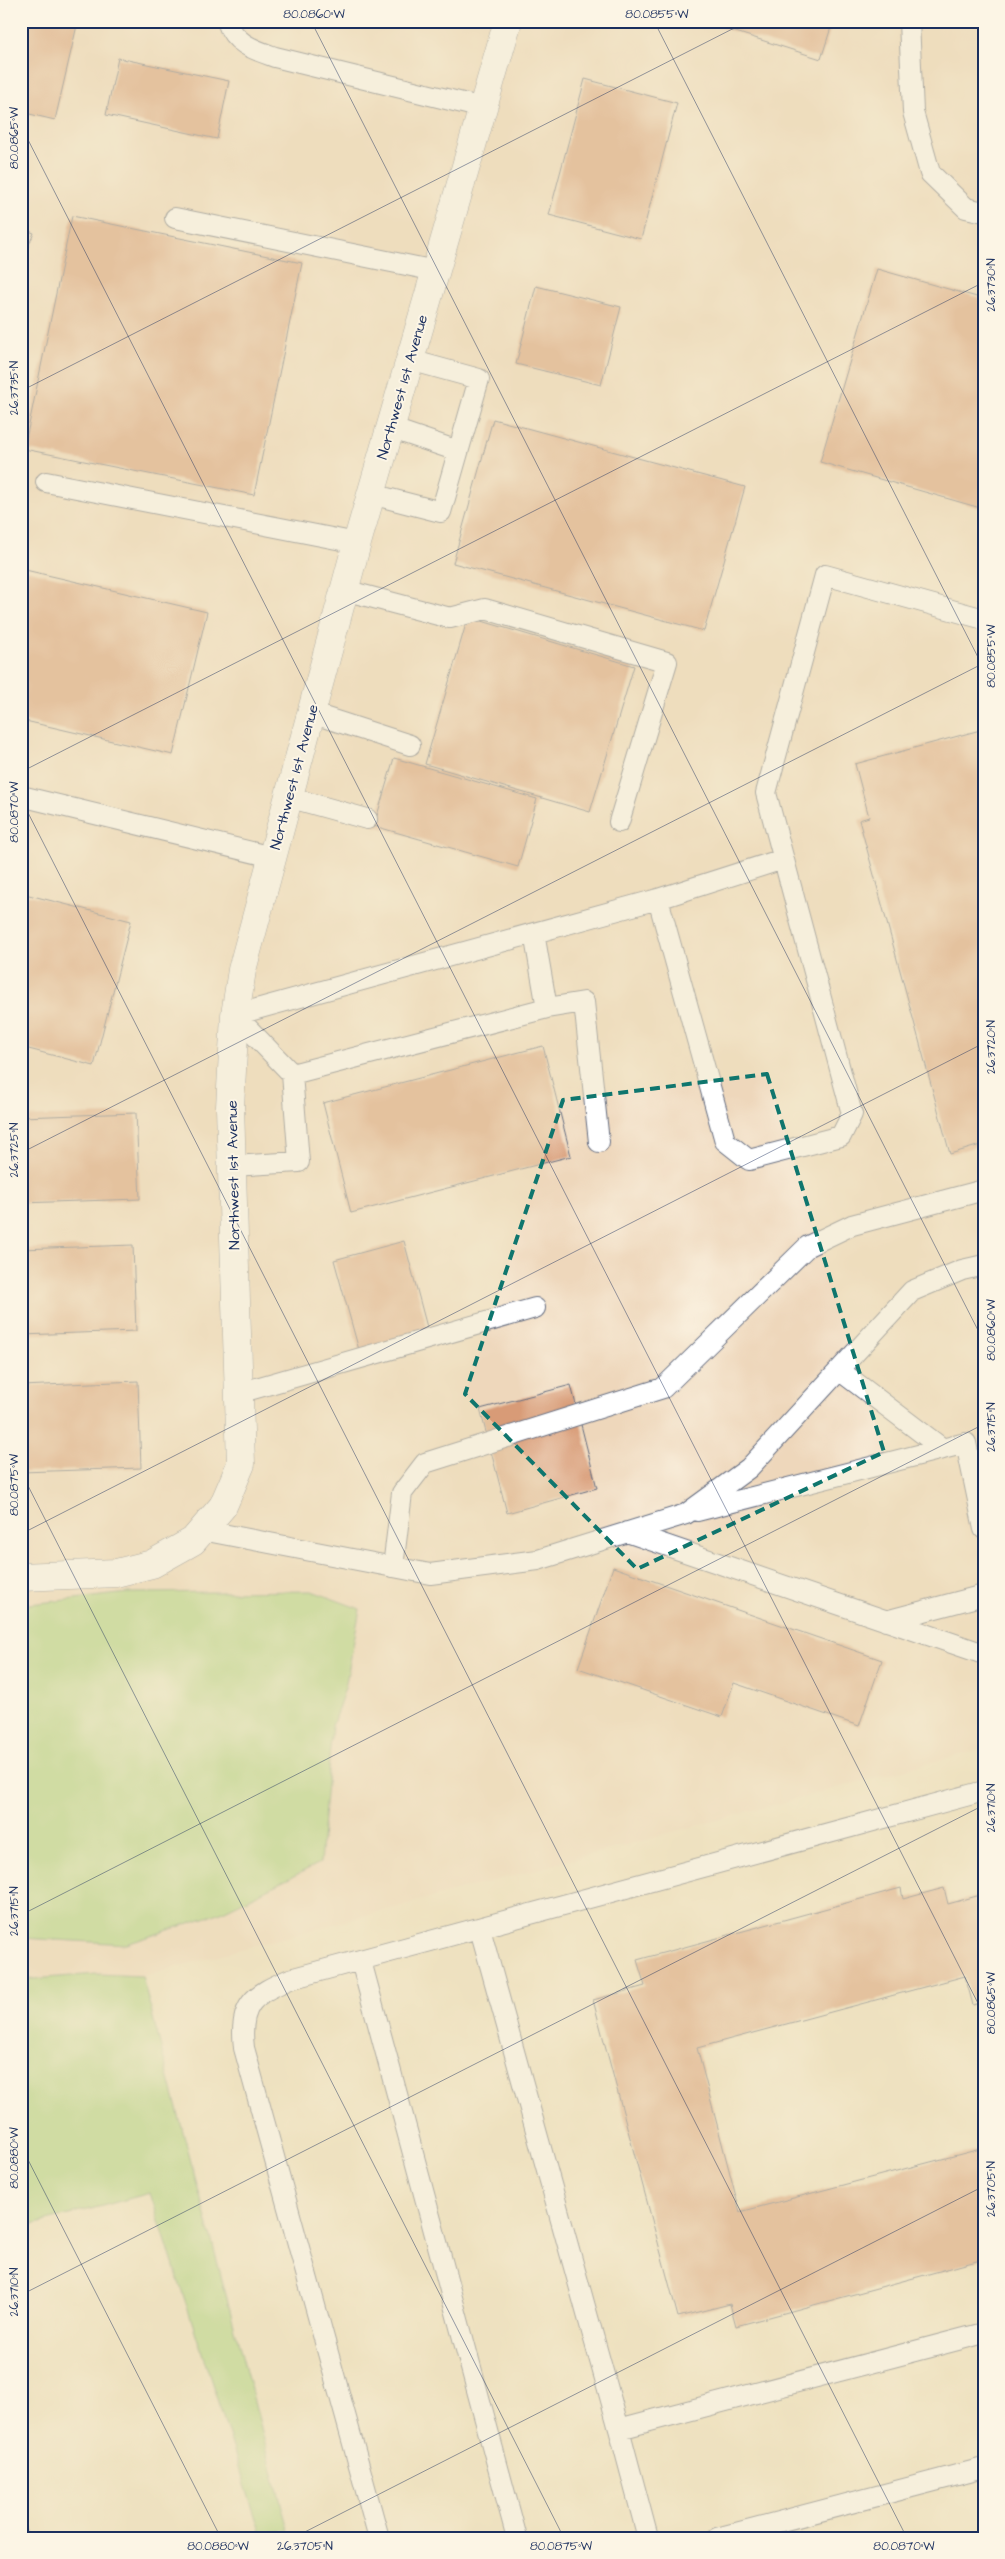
<svg xmlns="http://www.w3.org/2000/svg" width="1005" height="2559" font-family="'Architects Daughter',sans-serif">
	<style>
		.built { fill: #eed7bb }
		.green { fill: #aad480; stroke: #62826f }
		.building { fill: #d89b77 }
		.lines { fill: none; stroke-linecap: round; stroke-linejoin: round }
		.lane-casing { stroke: #656d80; stroke-width: 22 }
		.street-casing { stroke: #656d80; stroke-width: 29 }
		.lane { stroke: #fff; stroke-width: 20 }
		.street { stroke: #fff; stroke-width: 28 }
		.marked { fill: none; stroke: #0f766e; stroke-width: 4; stroke-dasharray: 10 6; stroke-linejoin: round }
		.ticks { fill: none; stroke: #1b2f5e; stroke-width: 1; stroke-opacity: 0.45 }
		.labels { text-anchor: middle; stroke-width: 4; stroke-linejoin: round; paint-order: stroke }
		.street-label { font-size: 15px; fill: #1b2f5e; stroke: #fcf5e5 }
		.neatline { fill: none; stroke: #1b2f5e; stroke-width: 2 }
		.ticks-label { font-size: 12px; text-anchor: middle; fill: #1b2f5e }
	</style>
	<rect width="100%" height="100%" fill="#fcf5e5"/>
	<filter id="ink" filterUnits="userSpaceOnUse"><feTurbulence type="fractalNoise" baseFrequency=".02" numOctaves="2"/><feDisplacementMap in="SourceGraphic" scale="10" xChannelSelector="R" yChannelSelector="G"/><feConvolveMatrix kernelMatrix="1 2 1 2 8 2 1 2 1" color-interpolation-filters="sRGB"/></filter>
	<filter id="wash" filterUnits="userSpaceOnUse"><feTurbulence type="fractalNoise" baseFrequency=".0096" numOctaves="4" result="noise"/><feDisplacementMap in="SourceGraphic" scale="20" xChannelSelector="R" yChannelSelector="G"/><feGaussianBlur stdDeviation="1.12" result="paint"/><feColorMatrix in="noise" values="0 0 0 0 0 0 0 0 0 0 0 0 0 0 0 0 0 1.4 0 .05"/><feComposite in="paint" operator="in"/></filter>
	<g filter="url(#wash)">
		<rect width="100%" height="100%" fill="#eee1c0"/>
		<path class="built" d="M 21,21 L 984,21 L 984,1748 L 142,1976 L 97,1974 L 21,1980 Z"/>
		<path class="green" d="M 312,1591 L 360,1609 L 345,1688 L 332,1726 L 320,1863 L 219,1913 L 127,1944 L 21,1938 L 21,1605 L 128,1593 Z
			M 97,1974 L 142,1976 L 288,2530 L 261,2534 L 150,2193 L 21,2228 L 21,1980 Z"/>
		<g id="blocks">
			<path class="building" d="M 21,21 L 78,21 L 55,120 L 21,112 Z
				M 701,21 L 833,21 L 821,59 Z
				M 118,58 L 229,81 L 217,139 L 106,115 Z
				M 585,79 L 677,103 L 641,239 L 549,215 Z
				M 72,216 L 302,263 L 254,495 L 24,449 Z
				M 21,228 L 34,233 L 21,263 Z
				M 877,269 L 984,299 L 984,509 L 820,462 Z
				M 536,286 L 621,307 L 601,385 L 516,364 Z
				M 493,419 L 745,487 L 704,631 L 453,563 Z
				M 21,569 L 207,612 L 173,755 L 21,720 Z
				M 468,617 L 634,666 L 590,812 L 425,764 Z
				M 984,729 L 984,1144 L 950,1154 L 859,820 L 869,817 L 855,764 Z
				M 394,758 L 537,799 L 518,867 L 374,826 Z
				M 21,893 L 131,921 L 94,1066 L 21,1047 Z
				M 543,1046 L 571,1156 L 351,1213 L 323,1103 Z
				M 136,1113 L 140,1199 L 21,1203 L 21,1117 Z
				M 404,1241 L 428,1331 L 359,1350 L 334,1260 Z
				M 133,1245 L 136,1331 L 21,1335 L 21,1249 Z
				M 138,1381 L 141,1468 L 21,1472 L 21,1386 Z
				M 571,1385 L 597,1488 L 507,1513 L 480,1409 Z
				M 613,1567 L 882,1660 L 859,1726 L 734,1683 L 722,1717 L 578,1668 Z
				M 901,1888 L 903,1899 L 944,1888 L 948,1904 L 984,1894 L 984,2002 L 973,2005 L 965,1976 L 697,2048 L 740,2212 L 984,2148 L 984,2259 L 736,2326 L 730,2304 L 678,2317 L 593,2000 L 645,1986 L 637,1960 Z
				M 23,2518 L 29,2538 L 21,2538 L 21,2519 Z"/>
		</g>
	</g>
	<g filter="url(#ink)">
		<use href="#blocks" fill-opacity="0" stroke="#656d80" stroke-width="1"/>
		<g class="lines">
			<defs>
				<path id="lane" d="M 227,21 C 234,44 255,50 275,57 L 483,108
					M 909,21 L 913,112 L 930,173 L 966,208 L 984,212
					M 175,218 L 436,271
					M 390,428 L 458,451
					M 46,482 L 357,543
					M 371,494 L 441,512 L 479,379 L 410,360
					M 344,590 L 450,618 L 485,609 L 667,662 L 619,822
					M 311,713 L 410,745
					M 21,796 L 272,857
					M 288,797 L 367,819
					M 783,859 L 658,899 L 725,1141 L 749,1160 L 841,1136 L 852,1114 L 766,793 L 825,575 L 984,619
					M 534,933 L 547,1008 L 584,1002 L 599,1142
					M 547,1008 L 292,1074 L 235,1015 L 658,899
					M 232,1166 L 299,1162 L 292,1074
					M 839,1370 L 943,1449
					M 239,1393 L 535,1308
					M 697,1511 L 966,1443 L 984,1529
					M 202,1530 L 430,1574 L 538,1560 L 686,1514 L 749,1468 L 912,1291 L 962,1270 L 984,1265
					M 627,1532 L 984,1654
					M 393,1567 L 402,1493 L 425,1463 L 663,1388 L 808,1246 L 852,1225 L 984,1190
					M 886,1621 L 984,1595
					M 480,1929 L 619,2429
					M 361,1961 L 517,2538
					M 379,2538 L 244,2048 C 239,2004 253,1995 290,1979 L 984,1791
					M 648,2538 L 619,2429 L 984,2333
					M 717,2538 L 984,2468"/>
				<path id="street" d="M 21,1577 L 116,1573 L 152,1564 L 193,1541 L 223,1506 L 241,1464 L 230,1107 L 235,1015 L 242,970 L 357,543 L 508,21"/>
			</defs>
			<use href="#lane" class="lane-casing"/>
			<use href="#street" class="street-casing"/>
			<use href="#lane" class="lane"/>
			<use href="#street" class="street"/>
		</g>
	</g>
	<path d="M0 0H1005V2559H0ZM 767,1074 L 884,1452 L 637,1569 L 465,1394 L 563,1100 Z" fill="#eee1c0" fill-opacity=".55" fill-rule="evenodd"/>
	<path class="marked" d="M 767,1074 L 884,1452 L 637,1569 L 465,1394 L 563,1100 Z"/>
	<path class="ticks" d="M 311,21 L 984,1342M 654,21 L 984,669M 21,126 L 984,2015M 21,391 L 748,21M 21,772 L 984,282M 21,799 L 907,2538M 21,1153 L 984,663M 21,1472 L 564,2538M 21,1534 L 984,1043M 21,1915 L 984,1424M 21,2146 L 221,2538M 21,2295 L 984,1805M 293,2538 L 984,2186"/>
	<g class="labels">
		<g class="street-label">
			<text transform="translate(402 387) rotate(-74)" y="5">Northwest 1st Avenue</text>
			<text transform="translate(294 777) rotate(-75)" y="5">Northwest 1st Avenue</text>
			<text transform="translate(233 1175) rotate(-91)" y="5">Northwest 1st Avenue</text>
		</g>
	</g>
	<rect width="1005" height="2559" fill="none" stroke="#fcf5e5" stroke-width="55"/>
	<rect x="28" y="28" width="950" height="2504" class="neatline"/>
	<g class="ticks-label">
		<text x="314" y="18">80.0860°W</text>
		<text x="657" y="18">80.0855°W</text>
		<text transform="translate(14 138) rotate(-90)" y="4">80.0865°W</text>
		<text transform="translate(991 285) rotate(-90)" y="4">26.3730°N</text>
		<text transform="translate(14 388) rotate(-90)" y="4">26.3735°N</text>
		<text transform="translate(991 656) rotate(-90)" y="4">80.0855°W</text>
		<text transform="translate(14 812) rotate(-90)" y="4">80.0870°W</text>
		<text transform="translate(991 1047) rotate(-90)" y="4">26.3720°N</text>
		<text transform="translate(14 1150) rotate(-90)" y="4">26.3725°N</text>
		<text transform="translate(991 1330) rotate(-90)" y="4">80.0860°W</text>
		<text transform="translate(991 1427) rotate(-90)" y="4">26.3715°N</text>
		<text transform="translate(14 1485) rotate(-90)" y="4">80.0875°W</text>
		<text transform="translate(991 1808) rotate(-90)" y="4">26.3710°N</text>
		<text transform="translate(14 1911) rotate(-90)" y="4">26.3715°N</text>
		<text transform="translate(991 2003) rotate(-90)" y="4">80.0865°W</text>
		<text transform="translate(14 2158) rotate(-90)" y="4">80.0880°W</text>
		<text transform="translate(991 2189) rotate(-90)" y="4">26.3705°N</text>
		<text transform="translate(14 2292) rotate(-90)" y="4">26.3710°N</text>
		<text x="218" y="2550">80.0880°W</text>
		<text x="305" y="2550">26.3705°N</text>
		<text x="561" y="2550">80.0875°W</text>
		<text x="904" y="2550">80.0870°W</text>
	</g>
</svg>
